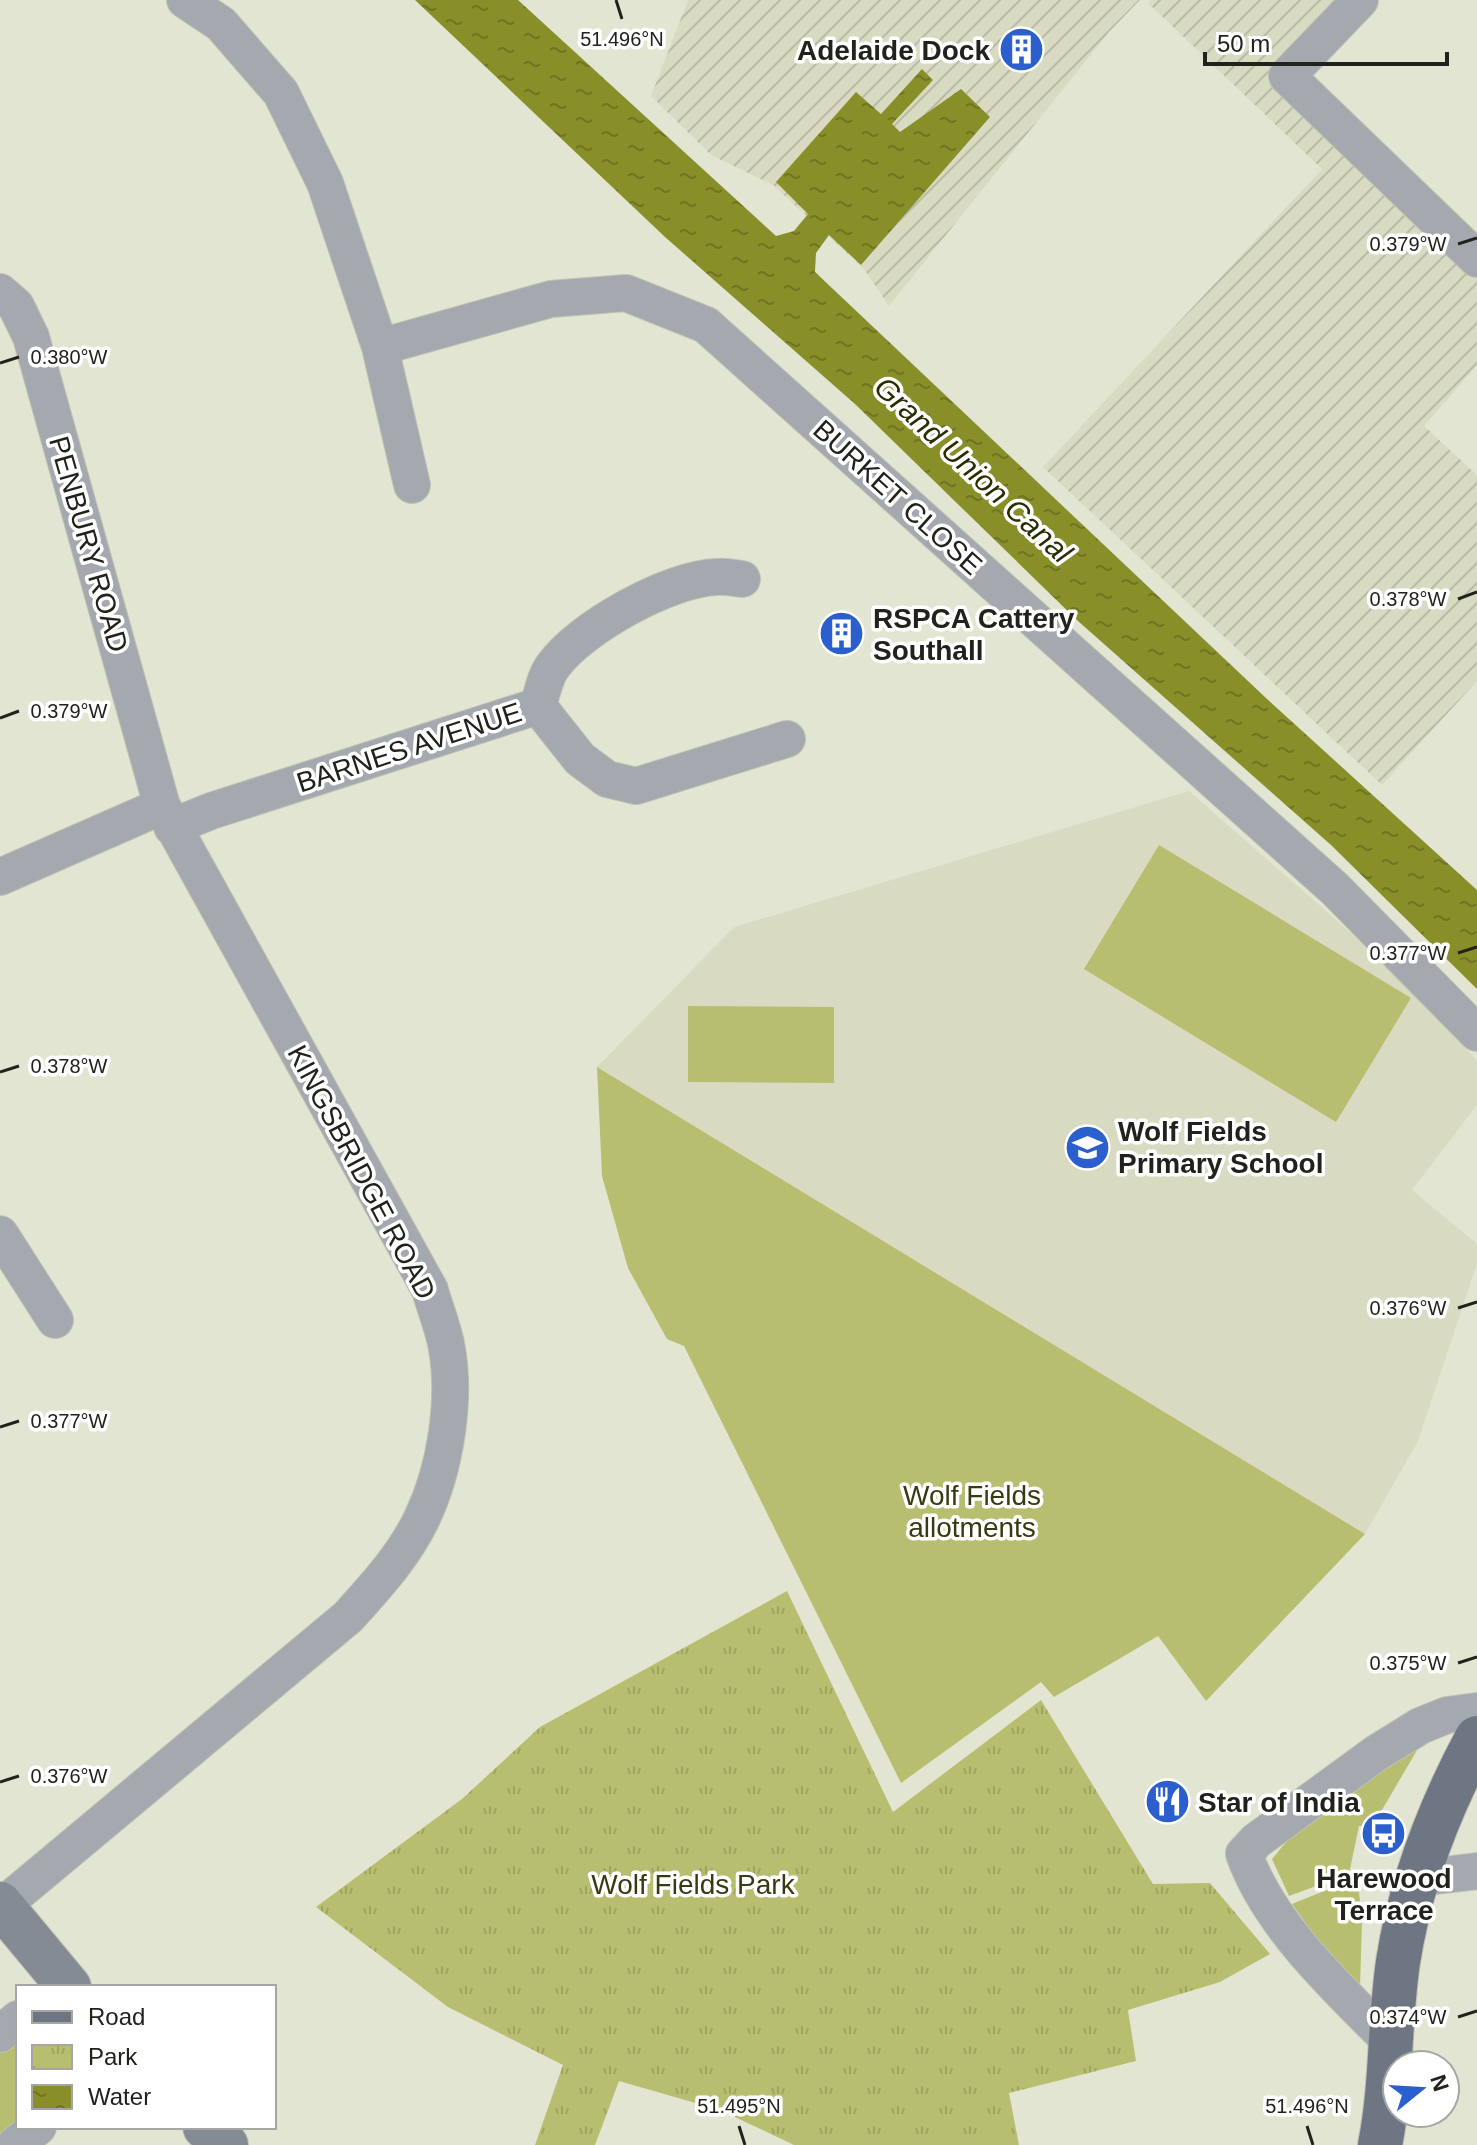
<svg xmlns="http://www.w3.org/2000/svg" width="1477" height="2145" font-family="Helvetica,sans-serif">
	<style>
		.built { fill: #d8dbc1 }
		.industrial { fill: url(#industrial-furrows) }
		.green { fill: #b8be70 }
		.park { fill: url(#park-tufts) }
		.water { fill: url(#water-ripples) }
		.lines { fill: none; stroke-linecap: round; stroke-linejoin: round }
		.street-casing { stroke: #c0c2b2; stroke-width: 38 }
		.secondary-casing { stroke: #c0c2b2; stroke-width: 46 }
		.primary-casing { stroke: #c0c2b2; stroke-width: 46 }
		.street { stroke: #a4a8af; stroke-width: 36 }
		.secondary { stroke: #858b95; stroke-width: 44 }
		.primary { stroke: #6f7683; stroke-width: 44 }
		.ticks { fill: none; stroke: #21221b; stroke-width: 3 }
		.labels { text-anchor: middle; stroke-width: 7; stroke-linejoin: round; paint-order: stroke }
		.poi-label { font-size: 28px; font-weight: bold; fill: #21221b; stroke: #fff; text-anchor: start }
		.street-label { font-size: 28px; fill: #21221b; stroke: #fff }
		.park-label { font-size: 28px; fill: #383a11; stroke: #fff }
		.water-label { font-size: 30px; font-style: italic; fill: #2a2c01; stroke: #fff }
		.ticks-label { font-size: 20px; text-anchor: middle; fill: #21221b; stroke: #fff; stroke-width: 7; stroke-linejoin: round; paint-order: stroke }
	</style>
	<defs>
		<pattern id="industrial-furrows" width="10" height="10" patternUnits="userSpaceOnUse" patternTransform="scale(2)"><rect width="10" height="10" fill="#d8dbc1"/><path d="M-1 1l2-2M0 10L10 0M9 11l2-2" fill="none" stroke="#b9bca5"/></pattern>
		<pattern id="park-tufts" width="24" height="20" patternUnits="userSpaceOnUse" patternTransform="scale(2)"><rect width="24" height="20" fill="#b8be70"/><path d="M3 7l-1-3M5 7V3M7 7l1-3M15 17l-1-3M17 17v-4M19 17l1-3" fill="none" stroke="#9ea360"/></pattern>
		<pattern id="water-ripples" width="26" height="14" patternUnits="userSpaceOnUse" patternTransform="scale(2)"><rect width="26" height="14" fill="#898f28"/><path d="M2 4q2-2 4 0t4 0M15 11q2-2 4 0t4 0" fill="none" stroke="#707422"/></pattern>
	</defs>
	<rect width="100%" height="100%" fill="#e3e5d3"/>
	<path class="built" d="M 1189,791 L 1407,982 L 1477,1061 L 1477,1105 L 1412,1190 L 1477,1244 L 1477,1263 L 1418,1441 L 1365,1534 L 597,1067 L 734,927 Z"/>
	<path class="industrial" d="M 688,0 L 1140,0 L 1109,32 L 889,306 L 864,269 L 773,185 L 711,155 L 651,96 Z
		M 1151,0 L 1356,0 L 1278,76 L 1477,268 L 1477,365 L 1424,426 L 1477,475 L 1477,681 L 1382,785 L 1043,467 L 1322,169 L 1148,3 Z"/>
	<path class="green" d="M 1159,845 L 1411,998 L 1336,1122 L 1084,969 Z
		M 688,1006 L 834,1007 L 834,1083 L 688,1082 Z
		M 597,1067 L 1365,1534 L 1206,1701 L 1158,1636 L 1054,1697 L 1041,1682 L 901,1783 L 684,1346 L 667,1339 L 628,1268 L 602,1176 Z
		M 1423,1740 L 1372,1827 L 1359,1826 L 1349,1874 L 1289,1896 L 1272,1859 L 1299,1826 Z
		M 1349,1881 L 1358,1882 L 1362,1921 L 1360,1988 L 1322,1946 L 1292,1904 Z
		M 18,2035 L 18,2127 L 0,2141 L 0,2046 Z"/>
	<path class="park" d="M 787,1591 L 893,1812 L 1041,1700 L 1153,1884 L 1210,1883 L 1270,1954 L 1220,1982 L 1128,2010 L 1136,2061 L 1009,2093 L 1019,2145 L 794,2145 L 720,2110 L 619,2081 L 595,2145 L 535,2145 L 563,2065 L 448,2007 L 316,1907 L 462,1799 L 540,1727 Z"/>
	<path class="water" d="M 415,0 L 518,0 L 776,236 L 794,231 L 808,214 L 776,182 L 856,92 L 881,114 L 922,69 L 933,80 L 892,124 L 900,132 L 961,89 L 990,117 L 861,265 L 829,235 L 816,253 L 815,272 L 1266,698 L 1477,890 L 1477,989 L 1331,845 L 1078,621 L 855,404 L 665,237 Z"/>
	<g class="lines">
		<defs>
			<path id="street" d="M 185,0 L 221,24 L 281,93 L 325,183 L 380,347
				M 1360,0 L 1287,76 L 1477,259
				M 0,292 L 16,306 L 31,337 L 162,806 L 430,1290 C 435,1309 444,1329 447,1349 C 456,1402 445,1470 422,1518 C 404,1556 375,1587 348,1617 L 2,1906
				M 412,485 L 380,347 L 551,299 L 626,293 L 706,325 L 1335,889 L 1477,1033
				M 538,706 L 580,759 L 607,779 L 636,786 L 787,739
				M 172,827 L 211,811 L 538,706 C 542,694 545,676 553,666 C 580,628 670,578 717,577 C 725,576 734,578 742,579
				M 0,877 L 162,806
				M 0,1234 L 55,1320
				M 1419,1878 L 1477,1871
				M 0,2034 L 18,2019
				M 1391,2042 C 1338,1989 1269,1925 1244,1854 L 1256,1841 L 1375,1754 L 1420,1726 L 1447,1715 L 1477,1711
				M 15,2145 L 38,2127"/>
			<path id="secondary" d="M 0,1904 L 69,1987
				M 205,2127 L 226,2145"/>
			<path id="primary" d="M 1380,2145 C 1392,2085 1389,2023 1398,1962 C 1410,1884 1440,1807 1477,1738"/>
		</defs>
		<use href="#street" class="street-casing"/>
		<use href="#secondary" class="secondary-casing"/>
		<use href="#primary" class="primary-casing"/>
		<use href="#street" class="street"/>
		<use href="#secondary" class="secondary"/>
		<use href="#primary" class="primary"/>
	</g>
	<path class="ticks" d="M 616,0 L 622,19M 1458,244 L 1477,238M 0,363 L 19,357M 1458,599 L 1477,592M 0,718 L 19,711M 1458,953 L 1477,947M 0,1072 L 19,1066M 1458,1308 L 1477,1302M 0,1427 L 19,1421M 1458,1663 L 1477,1657M 0,1782 L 19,1776M 1458,2017 L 1477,2011M 739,2126 L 745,2145M 1307,2126 L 1313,2145"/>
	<defs>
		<symbol id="building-disc" viewBox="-11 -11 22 22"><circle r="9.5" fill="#2b5fcd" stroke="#fff"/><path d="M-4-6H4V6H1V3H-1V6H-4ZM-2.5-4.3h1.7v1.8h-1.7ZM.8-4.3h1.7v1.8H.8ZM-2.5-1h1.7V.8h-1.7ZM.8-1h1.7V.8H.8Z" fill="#fff"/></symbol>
		<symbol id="school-disc" viewBox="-11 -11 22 22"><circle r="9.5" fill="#2b5fcd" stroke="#fff"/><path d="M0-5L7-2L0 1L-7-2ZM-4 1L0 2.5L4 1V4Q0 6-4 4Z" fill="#fff"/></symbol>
		<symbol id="restaurant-disc" viewBox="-11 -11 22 22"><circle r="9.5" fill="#2b5fcd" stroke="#fff"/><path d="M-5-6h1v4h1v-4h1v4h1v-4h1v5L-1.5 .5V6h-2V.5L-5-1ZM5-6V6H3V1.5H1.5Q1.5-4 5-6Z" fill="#fff"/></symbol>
		<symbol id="bus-disc" viewBox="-11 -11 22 22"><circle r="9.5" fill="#2b5fcd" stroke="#fff"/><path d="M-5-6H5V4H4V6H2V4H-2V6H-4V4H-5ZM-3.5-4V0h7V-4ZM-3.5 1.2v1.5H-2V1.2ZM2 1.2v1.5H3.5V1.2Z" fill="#fff"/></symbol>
	</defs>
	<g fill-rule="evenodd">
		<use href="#building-disc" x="996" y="24" width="51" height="51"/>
		<use href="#building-disc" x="816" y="608" width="51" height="51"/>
		<use href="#school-disc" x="1062" y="1122" width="51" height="51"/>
		<use href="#restaurant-disc" x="1142" y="1776" width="51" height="51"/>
		<use href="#bus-disc" x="1358" y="1808" width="51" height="51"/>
	</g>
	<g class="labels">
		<g class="poi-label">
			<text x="990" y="60" text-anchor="end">Adelaide Dock</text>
			<text x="873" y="628">RSPCA Cattery<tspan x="873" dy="32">Southall</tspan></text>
			<text x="1118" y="1141">Wolf Fields<tspan x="1118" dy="32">Primary School</tspan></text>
			<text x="1198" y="1812">Star of India</text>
			<text x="1384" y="1888" text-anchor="middle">Harewood<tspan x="1384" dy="32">Terrace</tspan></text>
		</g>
		<g class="street-label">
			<text transform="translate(898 497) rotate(42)" y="10">BURKET CLOSE</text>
			<text transform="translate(89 544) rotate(74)" y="10">PENBURY ROAD</text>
			<text transform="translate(409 747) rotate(-18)" y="10">BARNES AVENUE</text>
			<text transform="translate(362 1172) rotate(62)" y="10">KINGSBRIDGE ROAD</text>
		</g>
		<g class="park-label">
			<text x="972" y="1505">Wolf Fields<tspan x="972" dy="32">allotments</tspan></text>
			<text x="693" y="1894">Wolf Fields Park</text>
		</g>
		<g class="water-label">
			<text transform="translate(973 470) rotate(43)" y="10">Grand Union Canal</text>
		</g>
	</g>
	<g class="ticks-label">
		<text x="622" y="46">51.496°N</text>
		<text x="1408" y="251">0.379°W</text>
		<text x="69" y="364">0.380°W</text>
		<text x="1408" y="606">0.378°W</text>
		<text x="69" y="718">0.379°W</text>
		<text x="1408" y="960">0.377°W</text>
		<text x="69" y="1073">0.378°W</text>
		<text x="1408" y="1315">0.376°W</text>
		<text x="69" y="1428">0.377°W</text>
		<text x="1408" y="1670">0.375°W</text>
		<text x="69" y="1783">0.376°W</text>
		<text x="1408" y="2024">0.374°W</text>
		<text x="739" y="2113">51.495°N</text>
		<text x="1307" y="2113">51.496°N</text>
	</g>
	<rect x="16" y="1985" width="260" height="144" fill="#ffffff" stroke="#a6a7a4" stroke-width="2"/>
	<rect x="32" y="2011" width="40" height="12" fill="#6f7683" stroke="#a6a7a4" stroke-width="2"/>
	<text x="88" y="2025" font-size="24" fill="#21221b">Road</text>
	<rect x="32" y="2045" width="40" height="24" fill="url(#park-tufts)" stroke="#a6a7a4" stroke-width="2"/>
	<text x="88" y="2065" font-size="24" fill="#21221b">Park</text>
	<rect x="32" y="2085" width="40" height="24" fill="url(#water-ripples)" stroke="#a6a7a4" stroke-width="2"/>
	<text x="88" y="2105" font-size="24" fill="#21221b">Water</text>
	<g transform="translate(1421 2089) rotate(72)"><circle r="38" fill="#ffffff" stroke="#a6a7a4" stroke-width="2"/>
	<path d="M0-6L14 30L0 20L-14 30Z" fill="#2b5fcd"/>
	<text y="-12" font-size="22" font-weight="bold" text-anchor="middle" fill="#21221b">N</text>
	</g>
	<path d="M1205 52v12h242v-12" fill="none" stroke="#21221b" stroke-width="4"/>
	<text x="1217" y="52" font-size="24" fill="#21221b" stroke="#ffffff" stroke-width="6" paint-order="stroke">50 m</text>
</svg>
